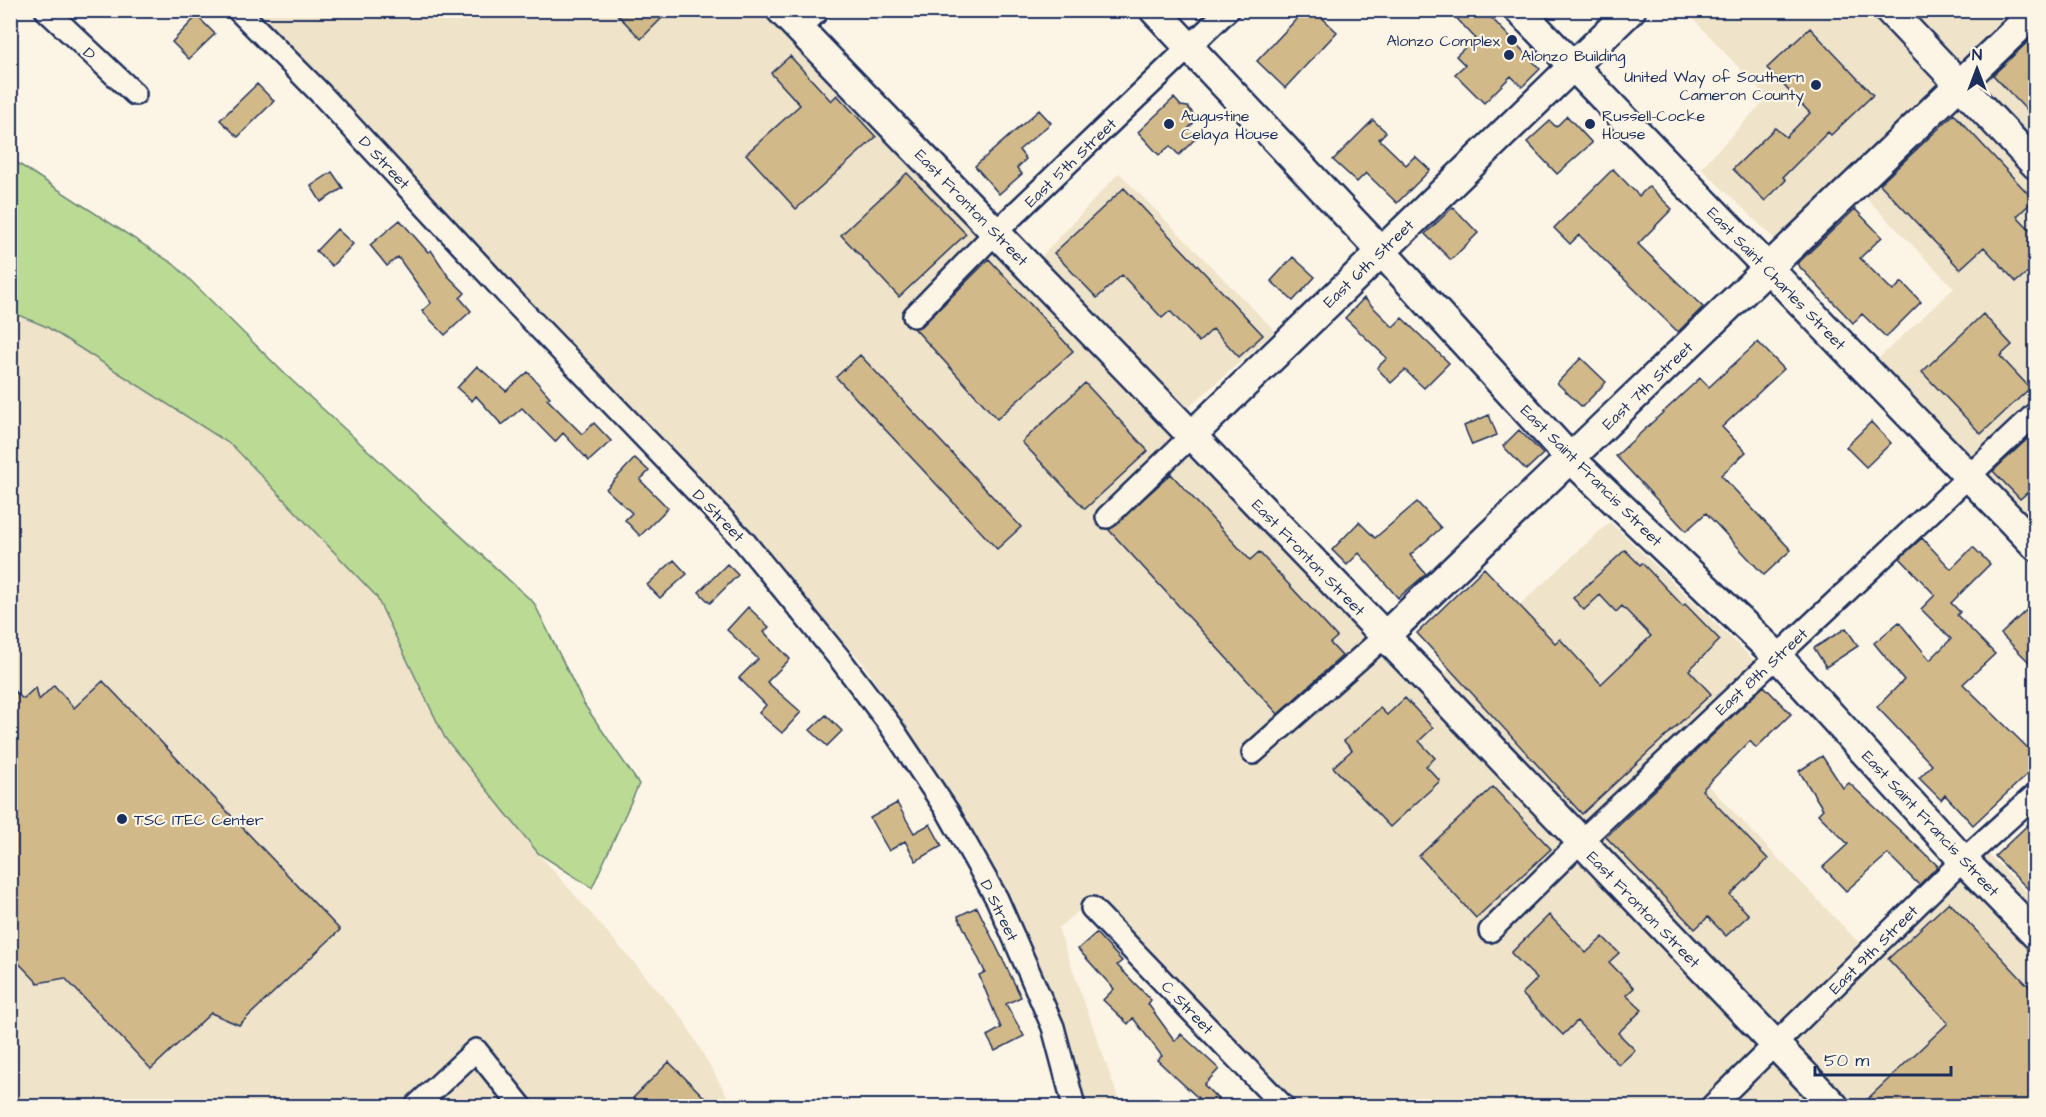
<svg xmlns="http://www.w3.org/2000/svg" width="2046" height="1117" font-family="'Architects Daughter',sans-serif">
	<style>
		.built { fill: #efe3c9 }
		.green { fill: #bbda93; stroke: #6b8478; stroke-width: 1.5 }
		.building { fill: #d2b989; stroke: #1b2f5e; stroke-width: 1.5 }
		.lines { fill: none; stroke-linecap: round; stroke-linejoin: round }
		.street-casing { stroke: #1b2f5e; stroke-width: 26 }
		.secondary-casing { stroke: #1b2f5e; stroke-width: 33 }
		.street { stroke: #fcf5e5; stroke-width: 21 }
		.secondary { stroke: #fcf5e5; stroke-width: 28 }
		.poi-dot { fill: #1b2f5e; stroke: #fcf5e5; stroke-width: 2 }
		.labels { text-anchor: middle; stroke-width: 4.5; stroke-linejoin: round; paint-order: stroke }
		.poi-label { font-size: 16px; fill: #1b2f5e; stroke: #fcf5e5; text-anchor: start }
		.street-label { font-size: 16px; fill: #1b2f5e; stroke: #fcf5e5 }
	</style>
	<rect width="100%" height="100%" fill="#fcf5e5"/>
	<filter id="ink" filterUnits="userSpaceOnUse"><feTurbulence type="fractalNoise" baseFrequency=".0167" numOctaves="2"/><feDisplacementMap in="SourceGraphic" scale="12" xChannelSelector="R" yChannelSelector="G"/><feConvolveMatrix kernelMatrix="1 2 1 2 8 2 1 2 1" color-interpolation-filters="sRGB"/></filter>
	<g filter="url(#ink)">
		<path class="built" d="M 251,11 L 798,11 L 1039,259 L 1119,173 L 1275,331 L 1188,408 L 1443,675 L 1610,522 L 1763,669 L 1676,752 L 1862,946 L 1972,838 L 2035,900 L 2035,1106 L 1297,1106 L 1096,896 L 1058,928 L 1121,1106 L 1082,1106 L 1042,976 L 977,842 L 863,663 L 540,310 Z
			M 1686,11 L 2035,11 L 2035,524 L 1878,359 L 1954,288 L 1844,175 L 1780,244 L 1701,168 L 1767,98 Z
			M 10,312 L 47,327 L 232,446 L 376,596 L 445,738 L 538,853 L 683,1019 L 733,1106 L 11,1106 Z"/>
		<path class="green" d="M 11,159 L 175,265 L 287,376 L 534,603 L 584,704 L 639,784 L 592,888 L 538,853 L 445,738 L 376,596 L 233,446 L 47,327 L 11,312 Z"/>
		<path class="building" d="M 613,10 L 655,10 L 662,18 L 641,39 Z
			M 1305,10 L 1314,10 L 1337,32 L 1285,88 L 1257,61 Z
			M 1449,10 L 1484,10 L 1540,69 L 1522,87 L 1511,76 L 1484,103 L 1455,74 L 1465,65 L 1456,56 L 1475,38 Z
			M 197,16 L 215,34 L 189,59 L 172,42 Z
			M 1810,28 L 1873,95 L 1831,135 L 1828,132 L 1783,177 L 1786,180 L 1765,201 L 1733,169 L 1775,128 L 1786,137 L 1810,113 L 1767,68 Z
			M 2036,34 L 2036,120 L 1993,75 Z
			M 790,56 L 831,101 L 837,95 L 876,137 L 796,209 L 746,154 L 800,105 L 771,73 Z
			M 257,84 L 274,101 L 238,137 L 220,120 Z
			M 1174,98 L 1181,106 L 1188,107 L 1197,119 L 1188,129 L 1197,137 L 1179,155 L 1170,146 L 1159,155 L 1138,132 Z
			M 1039,110 L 1051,123 L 1019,150 L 1026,159 L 1017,168 L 1022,174 L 999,194 L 975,166 Z
			M 1954,114 L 2034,200 L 2017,216 L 2036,236 L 2036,265 L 2016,282 L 1984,247 L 1960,269 L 1880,184 Z
			M 1567,116 L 1592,143 L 1557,174 L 1527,142 L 1550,121 L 1556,127 Z
			M 1373,120 L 1386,132 L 1379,139 L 1406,165 L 1415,156 L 1430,170 L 1397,203 L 1366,173 L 1357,182 L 1333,160 Z
			M 1613,169 L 1639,196 L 1649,186 L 1672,209 L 1638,244 L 1703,307 L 1678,332 L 1579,235 L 1570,244 L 1554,228 Z
			M 332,172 L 343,188 L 321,202 L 311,186 Z
			M 907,173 L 966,234 L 899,297 L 841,235 Z
			M 1124,188 L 1263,335 L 1239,357 L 1213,329 L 1199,342 L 1170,311 L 1162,318 L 1122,275 L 1097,298 L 1054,253 Z
			M 1453,207 L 1478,233 L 1451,260 L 1425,234 Z
			M 1855,209 L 1882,237 L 1860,258 L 1893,291 L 1902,282 L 1921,302 L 1886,337 L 1862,314 L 1853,323 L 1797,264 Z
			M 400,220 L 428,252 L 431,250 L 448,276 L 465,293 L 460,298 L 471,311 L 445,335 L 422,311 L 431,303 L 398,257 L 387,266 L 370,245 Z
			M 337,229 L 353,244 L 332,266 L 316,251 Z
			M 1293,257 L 1315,277 L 1293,301 L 1271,281 Z
			M 989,259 L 1073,351 L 997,419 L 914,328 L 923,325 Z
			M 1364,298 L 1393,327 L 1402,318 L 1449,363 L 1424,388 L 1405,370 L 1391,383 L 1377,368 L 1387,358 L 1345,318 Z
			M 1983,314 L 2012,345 L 2000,356 L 2030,388 L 1981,434 L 1922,372 Z
			M 1758,342 L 1784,369 L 1722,427 L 1746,452 L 1721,475 L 1791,550 L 1764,575 L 1706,513 L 1686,531 L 1616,456 L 1700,378 L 1709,387 Z
			M 860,355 L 1021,527 L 997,549 L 836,377 Z
			M 1581,358 L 1606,382 L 1582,407 L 1557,383 Z
			M 477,366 L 506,391 L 528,372 L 550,397 L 547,399 L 582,434 L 594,423 L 611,441 L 589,461 L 563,433 L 555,442 L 522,408 L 502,425 L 476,396 L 472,401 L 457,388 Z
			M 1085,383 L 1148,451 L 1085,509 L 1022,442 Z
			M 1489,415 L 1497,435 L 1472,445 L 1464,426 Z
			M 1871,422 L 1891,443 L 1866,467 L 1846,447 Z
			M 1519,430 L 1543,454 L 1526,470 L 1503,446 Z
			M 2036,431 L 2036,485 L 2020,499 L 1993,471 Z
			M 635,458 L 649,471 L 640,480 L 668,508 L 640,536 L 625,520 L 632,513 L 606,489 Z
			M 1171,474 L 1250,560 L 1259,552 L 1337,637 L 1330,643 L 1342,656 L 1278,714 L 1109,530 Z
			M 1417,502 L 1441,528 L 1410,555 L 1426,574 L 1398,598 L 1359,553 L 1347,565 L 1332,550 L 1359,522 L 1375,538 Z
			M 1922,538 L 1951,569 L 1973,547 L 1990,564 L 1951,603 L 1960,612 L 1957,615 L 1995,654 L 1963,684 L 2036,756 L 2036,766 L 1973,825 L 1945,795 L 1941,800 L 1919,778 L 1932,765 L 1877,707 L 1904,680 L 1874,643 L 1899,622 L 1930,660 L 1951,639 L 1921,609 L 1935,595 L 1900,558 Z
			M 1625,550 L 1640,565 L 1642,563 L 1683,606 L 1685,604 L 1720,640 L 1689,670 L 1711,694 L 1582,814 L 1417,633 L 1484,568 L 1555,643 L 1560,639 L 1601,684 L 1651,636 L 1622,606 L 1616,612 L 1600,595 L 1584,610 L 1573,598 Z
			M 674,560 L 687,574 L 660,598 L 647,585 Z
			M 727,564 L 738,575 L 710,603 L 699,592 Z
			M 2036,601 L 2036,669 L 2001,634 Z
			M 748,607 L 769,627 L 764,632 L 790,659 L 767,682 L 801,712 L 782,733 L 759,713 L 766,705 L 739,678 L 758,659 L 727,630 Z
			M 1846,628 L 1858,646 L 1826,667 L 1814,648 Z
			M 103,681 L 340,930 L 239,1025 L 211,1013 L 151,1069 L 65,978 L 38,983 L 10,954 L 10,687 L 23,699 L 36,687 L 39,700 L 54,685 L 74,708 Z
			M 1764,686 L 1791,714 L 1756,748 L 1750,741 L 1702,790 L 1768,859 L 1730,895 L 1749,915 L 1726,936 L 1708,917 L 1695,929 L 1606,837 Z
			M 1405,698 L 1433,728 L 1419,741 L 1435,758 L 1426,766 L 1440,781 L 1390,827 L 1333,767 L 1352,750 L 1344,741 L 1380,708 L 1387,715 Z
			M 826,715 L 842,731 L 827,746 L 810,730 Z
			M 1822,756 L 1843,788 L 1849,783 L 1938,866 L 1919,885 L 1888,854 L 1846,891 L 1823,867 L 1848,844 L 1818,814 L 1823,809 L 1799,771 Z
			M 1493,787 L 1551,849 L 1476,918 L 1419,856 Z
			M 897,803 L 914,833 L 930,824 L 942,846 L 916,861 L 905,841 L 889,851 L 870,818 Z
			M 2036,817 L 2036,897 L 1995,856 Z
			M 1949,902 L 2036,994 L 2036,1107 L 1859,1107 L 1948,1023 L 1888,959 Z
			M 977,907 L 1021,997 L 1006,1004 L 1024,1036 L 995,1051 L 987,1036 L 1001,1028 L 979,975 L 985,972 L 958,916 Z
			M 1549,915 L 1586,953 L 1603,937 L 1619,953 L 1609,962 L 1634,988 L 1626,995 L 1642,1010 L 1618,1033 L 1635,1050 L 1619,1065 L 1577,1021 L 1563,1035 L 1522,994 L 1537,979 L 1511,953 Z
			M 1096,933 L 1122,961 L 1117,965 L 1151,1000 L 1148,1004 L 1175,1041 L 1181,1034 L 1219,1069 L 1204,1085 L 1226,1107 L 1208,1107 L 1157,1060 L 1162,1056 L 1133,1018 L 1128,1024 L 1103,1000 L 1114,989 L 1078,949 Z
			M 669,1062 L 714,1107 L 642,1107 L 633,1098 Z"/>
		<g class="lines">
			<defs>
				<path id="street" d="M 46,10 L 135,94
					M 238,10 L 321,94 L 516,304 L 743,540 L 840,659 L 890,725 L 948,812 L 997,899 L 1053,1027 L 1074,1106
					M 799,29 L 819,10
					M 914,316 L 996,232 L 1228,10
					M 1107,517 L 1191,436
					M 1253,753 L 1385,636
					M 1092,908 L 1283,1106
					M 1490,931 L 1580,842 L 2036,413
					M 416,1106 L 476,1050 L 521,1106
					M 1712,1106 L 1963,860 L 2036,794"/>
				<path id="secondary" d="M 781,10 L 1385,636 L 1834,1106
					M 1154,10 L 1380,250 L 1570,458 L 1777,656 L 1963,860 L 2036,935
					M 1519,10 L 2036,546
					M 1889,10 L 2036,165
					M 1191,436 L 1631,10
					M 1385,636 L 2036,11"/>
			</defs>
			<use href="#street" class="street-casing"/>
			<use href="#secondary" class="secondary-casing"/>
			<use href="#street" class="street"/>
			<use href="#secondary" class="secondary"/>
		</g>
	</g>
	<g class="poi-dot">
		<circle cx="1512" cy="40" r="6"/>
		<circle cx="1509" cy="55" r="6"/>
		<circle cx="1816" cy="85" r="6"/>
		<circle cx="1169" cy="124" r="6"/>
		<circle cx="1590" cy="124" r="6"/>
		<circle cx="122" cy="819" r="6"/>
	</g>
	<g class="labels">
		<g class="poi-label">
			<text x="1500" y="46" text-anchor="end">Alonzo Complex</text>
			<text x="1521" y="61">Alonzo Building</text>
			<text x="1804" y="82" text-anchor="end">United Way of Southern<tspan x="1804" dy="18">Cameron County</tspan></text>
			<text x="1181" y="121">Augustine<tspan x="1181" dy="18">Celaya House</tspan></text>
			<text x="1602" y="121">Russell-Cocke<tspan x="1602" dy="18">House</tspan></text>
			<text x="134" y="825">TSC ITEC Center</text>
		</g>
		<g class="street-label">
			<text transform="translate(90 53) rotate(44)" y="6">D</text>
			<text transform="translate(385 162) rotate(47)" y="6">D Street</text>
			<text transform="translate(1070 162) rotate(-44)" y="6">East 5th Street</text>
			<text transform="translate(972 207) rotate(46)" y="6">East Fronton Street</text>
			<text transform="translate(1368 263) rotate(-44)" y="6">East 6th Street</text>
			<text transform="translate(1777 278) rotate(46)" y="6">East Saint Charles Street</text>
			<text transform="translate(1647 385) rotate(-44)" y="6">East 7th Street</text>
			<text transform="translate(1592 475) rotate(45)" y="6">East Saint Francis Street</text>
			<text transform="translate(719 515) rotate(46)" y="6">D Street</text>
			<text transform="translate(1309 557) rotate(46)" y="6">East Fronton Street</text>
			<text transform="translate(1761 671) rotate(-43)" y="6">East 8th Street</text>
			<text transform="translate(1931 823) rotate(47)" y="6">East Saint Francis Street</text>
			<text transform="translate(1644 909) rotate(46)" y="6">East Fronton Street</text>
			<text transform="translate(1000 910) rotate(64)" y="6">D Street</text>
			<text transform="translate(1873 949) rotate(-45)" y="6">East 9th Street</text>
			<text transform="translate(1188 1007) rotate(46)" y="6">C Street</text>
		</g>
	</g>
	<rect width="2046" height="1117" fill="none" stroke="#fcf5e5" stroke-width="36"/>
	<rect x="18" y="18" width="2010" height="1081" fill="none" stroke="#1b2f5e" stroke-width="2" filter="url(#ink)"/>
	<g transform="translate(1977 69)" stroke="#fcf5e5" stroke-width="4.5" paint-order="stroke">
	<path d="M0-4.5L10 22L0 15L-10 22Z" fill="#1b2f5e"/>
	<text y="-9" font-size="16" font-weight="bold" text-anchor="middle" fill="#1b2f5e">N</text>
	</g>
	<path d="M1815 1066v9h136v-9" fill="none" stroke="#1b2f5e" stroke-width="3"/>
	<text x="1824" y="1066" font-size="18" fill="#1b2f5e" stroke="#fcf5e5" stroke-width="4.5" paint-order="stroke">50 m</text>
</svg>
